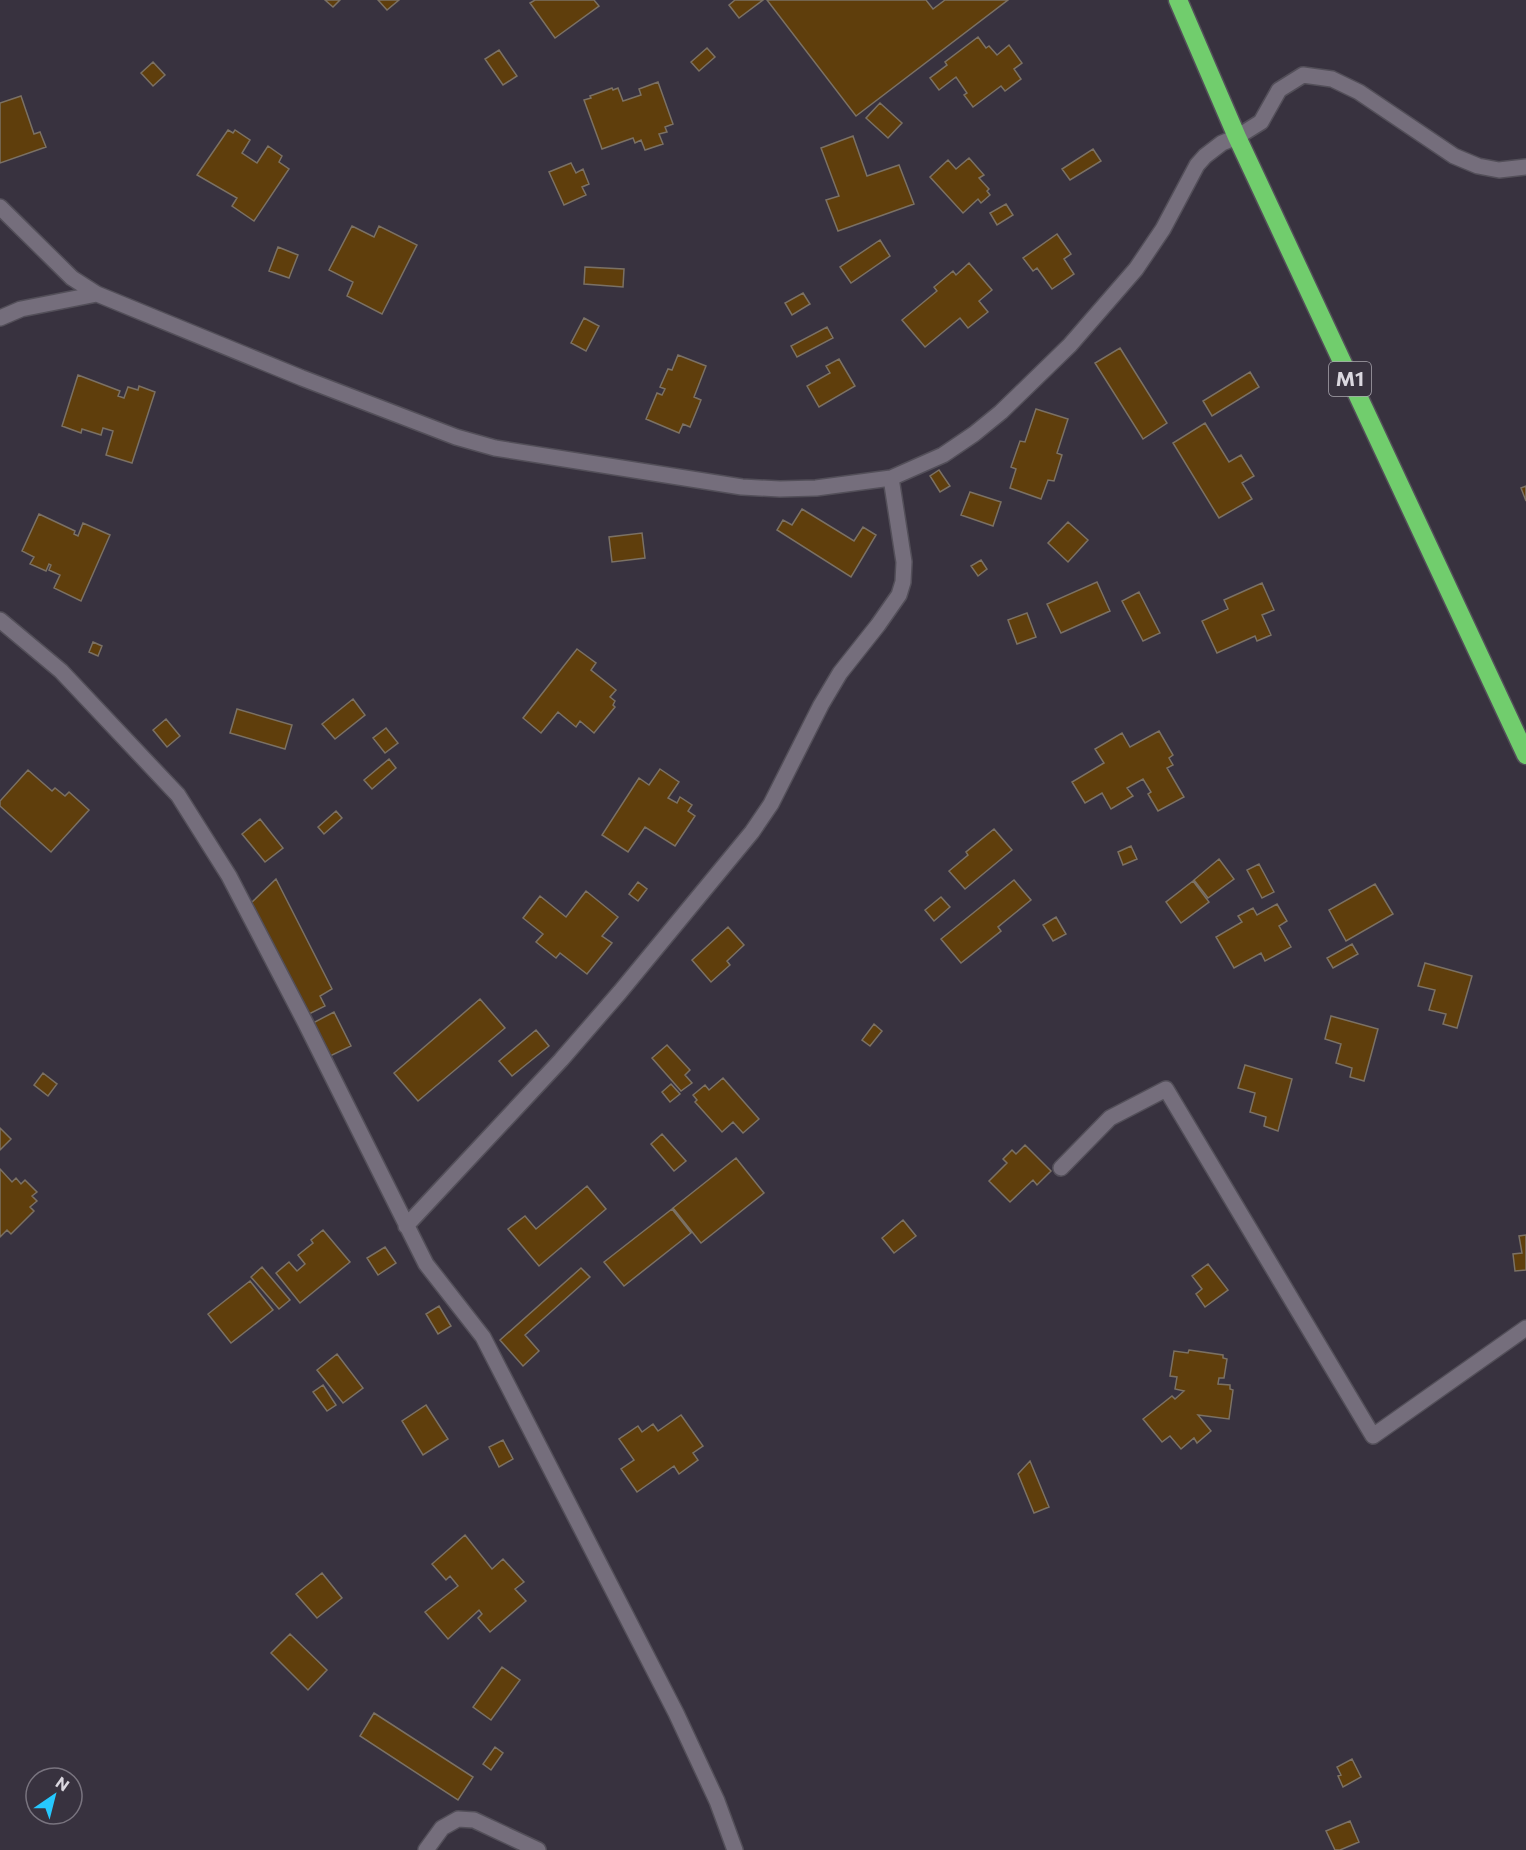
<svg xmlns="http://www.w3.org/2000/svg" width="1526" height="1850" font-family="Commissioner,sans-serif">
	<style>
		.building { fill: #5f3e0c; stroke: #7b7164; stroke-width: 1.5 }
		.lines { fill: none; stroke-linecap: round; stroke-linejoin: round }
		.minor-casing { stroke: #534f59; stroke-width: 18 }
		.highway-casing { stroke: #534f59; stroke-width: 21 }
		.minor { stroke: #756e7c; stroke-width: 15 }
		.highway { stroke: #71cd6d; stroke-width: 18 }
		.labels { text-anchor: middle; stroke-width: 4.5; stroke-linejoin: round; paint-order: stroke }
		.shield { fill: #38323f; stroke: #a9a6af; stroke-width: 1.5 }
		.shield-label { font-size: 20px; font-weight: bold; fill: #dad7df }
	</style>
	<rect width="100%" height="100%" fill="#38323f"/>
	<path class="building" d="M 325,0 L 340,0 L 333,7 Z
		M 378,0 L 399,0 L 387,10 Z
		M 535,0 L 594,0 L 599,6 L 555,38 L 530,3 Z
		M 735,0 L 763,0 L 739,18 L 729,5 Z
		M 767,0 L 926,0 L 933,9 L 945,0 L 1008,0 L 856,116 Z
		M 978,37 L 986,48 L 989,46 L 997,55 L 1009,45 L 1022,63 L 1014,69 L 1021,79 L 1005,91 L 1001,86 L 973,107 L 964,95 L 967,93 L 956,77 L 939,90 L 930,78 L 947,65 L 945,62 Z
		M 707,48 L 715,57 L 699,71 L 691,62 Z
		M 499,50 L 517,76 L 503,85 L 485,59 Z
		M 153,62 L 165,75 L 153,86 L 141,73 Z
		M 658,82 L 673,124 L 665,127 L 667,132 L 659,134 L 663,144 L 645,150 L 641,140 L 635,143 L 633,138 L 602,149 L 584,100 L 591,98 L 590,96 L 612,88 L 613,90 L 618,88 L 623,101 L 641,95 L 639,89 Z
		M 21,96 L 34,134 L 40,132 L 46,147 L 0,163 L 0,103 Z
		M 880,103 L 902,123 L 888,138 L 866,118 Z
		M 228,130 L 233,133 L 235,130 L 250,140 L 242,153 L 257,163 L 268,146 L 282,156 L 279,162 L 289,169 L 254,221 L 232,206 L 237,198 L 197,175 Z
		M 853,136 L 867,176 L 899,165 L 914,204 L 838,231 L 826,200 L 839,196 L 821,148 Z
		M 1093,149 L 1101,161 L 1070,180 L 1062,169 Z
		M 969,158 L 984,175 L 979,178 L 989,189 L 987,191 L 990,195 L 981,203 L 978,199 L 963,213 L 930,177 L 948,160 L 956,169 Z
		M 571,163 L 576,173 L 583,169 L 589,184 L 582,187 L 586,195 L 564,205 L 549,172 Z
		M 1006,204 L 1013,215 L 997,225 L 990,213 Z
		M 352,226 L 374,237 L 379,226 L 417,245 L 382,314 L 347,296 L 353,282 L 329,270 Z
		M 1057,234 L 1071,254 L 1064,259 L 1074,274 L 1052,289 L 1037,268 L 1033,271 L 1023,258 Z
		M 880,240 L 890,256 L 851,283 L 840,267 Z
		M 278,247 L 298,255 L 289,278 L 269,271 Z
		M 969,263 L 992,290 L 979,301 L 988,312 L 968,328 L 960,318 L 925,347 L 902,320 L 937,291 L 934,287 L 953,271 L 956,275 Z
		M 585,267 L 624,269 L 623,287 L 584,284 Z
		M 803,293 L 810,304 L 792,315 L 785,303 Z
		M 584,318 L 599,326 L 586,351 L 571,343 Z
		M 827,327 L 833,338 L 797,357 L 791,346 Z
		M 1120,348 L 1167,423 L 1143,439 L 1095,363 Z
		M 678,355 L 706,366 L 694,397 L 701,400 L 690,427 L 683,424 L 679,433 L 646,419 L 657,393 L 662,395 L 665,389 L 660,387 L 668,369 L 672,370 Z
		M 839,359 L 855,386 L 819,407 L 807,386 L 830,373 L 826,366 Z
		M 1250,372 L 1259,387 L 1212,416 L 1203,401 Z
		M 78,375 L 120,391 L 118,396 L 124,398 L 128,387 L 138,390 L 139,386 L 155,392 L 132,463 L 106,455 L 113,431 L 103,428 L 101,435 L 82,429 L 81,433 L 62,426 Z
		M 1036,409 L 1068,419 L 1057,453 L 1062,455 L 1054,481 L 1048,480 L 1041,499 L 1010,488 L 1016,469 L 1011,467 L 1020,441 L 1025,442 Z
		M 1205,423 L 1229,462 L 1241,455 L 1254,476 L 1242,483 L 1252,499 L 1219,518 L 1173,443 Z
		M 939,470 L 950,486 L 940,492 L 930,476 Z
		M 1526,486 L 1526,501 L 1521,488 Z
		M 970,492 L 1001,502 L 993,526 L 961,515 Z
		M 802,509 L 854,541 L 863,527 L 876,535 L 851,577 L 777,530 L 783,520 L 792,525 Z
		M 39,514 L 75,531 L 74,534 L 78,536 L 83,523 L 110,535 L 81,601 L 54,588 L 60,575 L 49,570 L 51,565 L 49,564 L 46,571 L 30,564 L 34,557 L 22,551 Z
		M 1068,522 L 1088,540 L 1068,562 L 1048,543 Z
		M 642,533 L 645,558 L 612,562 L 609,537 Z
		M 981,560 L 987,569 L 978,576 L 971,566 Z
		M 1097,582 L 1110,611 L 1061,633 L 1047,604 Z
		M 1262,583 L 1274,610 L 1262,615 L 1271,635 L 1257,641 L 1255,636 L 1217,653 L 1202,621 L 1228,609 L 1224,600 Z
		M 1139,592 L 1160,633 L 1143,641 L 1122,601 Z
		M 1027,613 L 1036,637 L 1017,644 L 1008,620 Z
		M 93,642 L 102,646 L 98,656 L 89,652 Z
		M 577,649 L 596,663 L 591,670 L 616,690 L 610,697 L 615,701 L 613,705 L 615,707 L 594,733 L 580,721 L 576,727 L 558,712 L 541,733 L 523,718 Z
		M 353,699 L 365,715 L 335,739 L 322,724 Z
		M 237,709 L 292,725 L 285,749 L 230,733 Z
		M 166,719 L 180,736 L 167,747 L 153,730 Z
		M 386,728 L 398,743 L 385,753 L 373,738 Z
		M 1159,731 L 1173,755 L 1169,758 L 1173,765 L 1167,768 L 1184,797 L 1158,811 L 1148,794 L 1151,792 L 1143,779 L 1127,788 L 1133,796 L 1111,809 L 1102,793 L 1085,803 L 1072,782 L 1104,763 L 1095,749 L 1122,733 L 1130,747 Z
		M 389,759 L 396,768 L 372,789 L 364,780 Z
		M 660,769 L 679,782 L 668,798 L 677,803 L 680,797 L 692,805 L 688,811 L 695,816 L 675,846 L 645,827 L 628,852 L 602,835 L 639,778 L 649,785 Z
		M 28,770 L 52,791 L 55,788 L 65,796 L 69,792 L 89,810 L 51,852 L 0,806 L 0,801 Z
		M 336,811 L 342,818 L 324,834 L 318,827 Z
		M 260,819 L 283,848 L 265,862 L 242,834 Z
		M 994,829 L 1012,850 L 965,889 L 949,871 L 968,855 L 966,852 Z
		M 1131,846 L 1137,859 L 1123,865 L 1118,852 Z
		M 1219,859 L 1234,879 L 1208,898 L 1194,880 Z
		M 1259,864 L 1274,892 L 1262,898 L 1247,870 Z
		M 276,879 L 332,989 L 320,996 L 325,1006 L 307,1015 L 250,904 Z
		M 1014,880 L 1031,900 L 998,927 L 1001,931 L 961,963 L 941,939 Z
		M 1193,881 L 1209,902 L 1181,923 L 1166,902 Z
		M 638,882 L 647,889 L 638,901 L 629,894 Z
		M 1375,884 L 1393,914 L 1346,941 L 1329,910 Z
		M 586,891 L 618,917 L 602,936 L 612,943 L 587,974 L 560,953 L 556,958 L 536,942 L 543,934 L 523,918 L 540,896 L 566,917 Z
		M 941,897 L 950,907 L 934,921 L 925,910 Z
		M 1277,904 L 1287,921 L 1279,926 L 1291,947 L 1265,961 L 1261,953 L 1234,968 L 1216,937 L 1242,922 L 1238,916 L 1253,908 L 1257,915 Z
		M 1056,917 L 1066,934 L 1053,941 L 1043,925 Z
		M 728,927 L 744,945 L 727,961 L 730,965 L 711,982 L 692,960 Z
		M 1352,944 L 1358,954 L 1333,968 L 1327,958 Z
		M 1425,963 L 1472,976 L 1457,1028 L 1443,1024 L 1446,1014 L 1429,1010 L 1435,990 L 1418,986 Z
		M 480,999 L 505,1028 L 418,1101 L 394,1073 Z
		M 334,1012 L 351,1046 L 328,1057 L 311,1024 Z
		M 1331,1016 L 1378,1029 L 1364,1081 L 1350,1077 L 1352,1068 L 1336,1063 L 1341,1044 L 1325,1039 Z
		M 874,1024 L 882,1031 L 870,1046 L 862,1040 Z
		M 536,1030 L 549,1046 L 512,1076 L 499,1061 Z
		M 667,1045 L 690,1070 L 685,1075 L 692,1083 L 681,1091 L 652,1058 Z
		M 1245,1065 L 1292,1079 L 1278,1131 L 1264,1126 L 1266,1117 L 1250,1112 L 1255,1093 L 1238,1088 Z
		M 43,1073 L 57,1084 L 48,1096 L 34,1085 Z
		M 723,1078 L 759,1119 L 743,1133 L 733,1122 L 722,1132 L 695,1102 L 697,1100 L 693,1095 L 705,1085 L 709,1090 Z
		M 671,1084 L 680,1094 L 670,1102 L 662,1092 Z
		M 0,1128 L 11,1139 L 0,1150 Z
		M 662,1134 L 686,1161 L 674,1171 L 651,1144 Z
		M 1025,1145 L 1051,1171 L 1037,1185 L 1033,1180 L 1010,1202 L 989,1181 L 1007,1163 L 1003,1159 L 1012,1150 L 1016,1154 Z
		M 736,1158 L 764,1193 L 701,1243 L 673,1208 Z
		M 0,1169 L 12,1182 L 16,1178 L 21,1184 L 25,1180 L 37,1192 L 32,1196 L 37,1201 L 30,1207 L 34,1211 L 11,1234 L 7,1230 L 0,1237 Z
		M 587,1186 L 606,1209 L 539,1266 L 508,1229 L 525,1216 L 536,1229 Z
		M 672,1209 L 691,1233 L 624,1286 L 604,1262 Z
		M 903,1220 L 916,1236 L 894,1253 L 882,1238 Z
		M 323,1230 L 350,1262 L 300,1303 L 276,1273 L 289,1262 L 297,1271 L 305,1264 L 298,1255 L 313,1243 L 311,1240 Z
		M 1526,1235 L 1526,1270 L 1515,1271 L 1513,1254 L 1522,1253 L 1519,1236 Z
		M 385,1247 L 396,1263 L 378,1275 L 367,1258 Z
		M 1208,1264 L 1228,1290 L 1205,1307 L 1196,1294 L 1202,1289 L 1192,1276 Z
		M 262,1267 L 290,1300 L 279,1309 L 251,1277 Z
		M 581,1268 L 590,1277 L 525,1335 L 539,1351 L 523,1366 L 500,1340 Z
		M 250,1281 L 273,1310 L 231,1343 L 208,1314 Z
		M 439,1306 L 451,1326 L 438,1334 L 426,1314 Z
		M 1189,1350 L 1223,1355 L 1223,1358 L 1227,1359 L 1224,1378 L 1219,1378 L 1218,1384 L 1230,1385 L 1230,1389 L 1233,1390 L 1229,1419 L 1198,1415 L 1211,1431 L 1197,1443 L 1194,1438 L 1181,1449 L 1170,1436 L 1162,1442 L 1143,1419 L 1172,1396 L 1175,1399 L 1184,1391 L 1175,1389 L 1177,1377 L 1170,1376 L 1174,1351 L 1188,1353 Z
		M 337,1354 L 363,1388 L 343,1403 L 317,1370 Z
		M 323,1385 L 336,1405 L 327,1411 L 313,1392 Z
		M 426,1405 L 448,1439 L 423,1455 L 402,1421 Z
		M 681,1415 L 703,1446 L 693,1453 L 698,1460 L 679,1474 L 674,1466 L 637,1492 L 621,1469 L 634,1460 L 619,1439 L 638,1426 L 642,1432 L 653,1424 L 658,1431 Z
		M 503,1440 L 513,1459 L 499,1467 L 489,1447 Z
		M 1030,1461 L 1049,1507 L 1034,1513 L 1018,1474 Z
		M 465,1535 L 492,1569 L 503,1559 L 524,1582 L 515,1589 L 526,1601 L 490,1632 L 478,1618 L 482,1614 L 479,1610 L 448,1639 L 425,1612 L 458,1586 L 450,1576 L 446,1580 L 432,1564 Z
		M 322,1573 L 342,1598 L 317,1618 L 296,1594 Z
		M 290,1634 L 327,1670 L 308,1690 L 271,1653 Z
		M 502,1667 L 520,1680 L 491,1720 L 473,1707 Z
		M 374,1713 L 473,1777 L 458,1800 L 360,1736 Z
		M 495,1747 L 503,1753 L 491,1770 L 483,1764 Z
		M 1352,1759 L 1361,1777 L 1343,1787 L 1338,1776 L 1341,1775 L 1337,1767 Z
		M 1350,1821 L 1359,1842 L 1340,1850 L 1335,1850 L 1326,1831 Z"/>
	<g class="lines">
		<defs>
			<path id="minor" d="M 0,207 L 72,278 L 97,294
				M 0,318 L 21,309 L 97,294 L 302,378 L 456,437 L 495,448 L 742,487 L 780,489 L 816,488 L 891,478 L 943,455 L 974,434 L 1001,412 L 1070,345 L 1136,269 L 1163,229 L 1197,165 L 1205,156 L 1222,143 L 1237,137 L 1261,122 L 1279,90 L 1303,75 L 1332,79 L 1359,92 L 1454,156 L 1478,166 L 1499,170 L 1526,167
				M 0,620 L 61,671 L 178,795 L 229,876 L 305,1022 L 426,1264 L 483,1337 L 676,1713 L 717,1801 L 735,1850
				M 1061,1168 L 1110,1118 L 1166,1089 L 1373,1436 L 1526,1328
				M 406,1226 L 561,1060 L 620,992 L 752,832 L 771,804 L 821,705 L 840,673 L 878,625 L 899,595 L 903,582 L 904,562 L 891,478
				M 426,1850 L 442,1828 L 458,1819 L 474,1820 L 538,1850"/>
			<path id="highway" d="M 1178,0 L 1237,137 L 1526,755"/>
		</defs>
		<use href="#minor" class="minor-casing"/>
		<use href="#highway" class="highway-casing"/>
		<use href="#minor" class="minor"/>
		<use href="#highway" class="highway"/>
	</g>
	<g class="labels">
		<rect class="shield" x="1329" y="362" width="42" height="34" rx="4.5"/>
		<g class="shield-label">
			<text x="1350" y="386">M1</text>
		</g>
	</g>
	<g transform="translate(54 1796) rotate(35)"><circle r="28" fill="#38323f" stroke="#79747f" stroke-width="1.5"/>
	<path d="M0-4.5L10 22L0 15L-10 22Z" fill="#26c8fe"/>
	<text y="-9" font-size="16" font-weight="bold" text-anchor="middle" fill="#dad7df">N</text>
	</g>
</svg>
